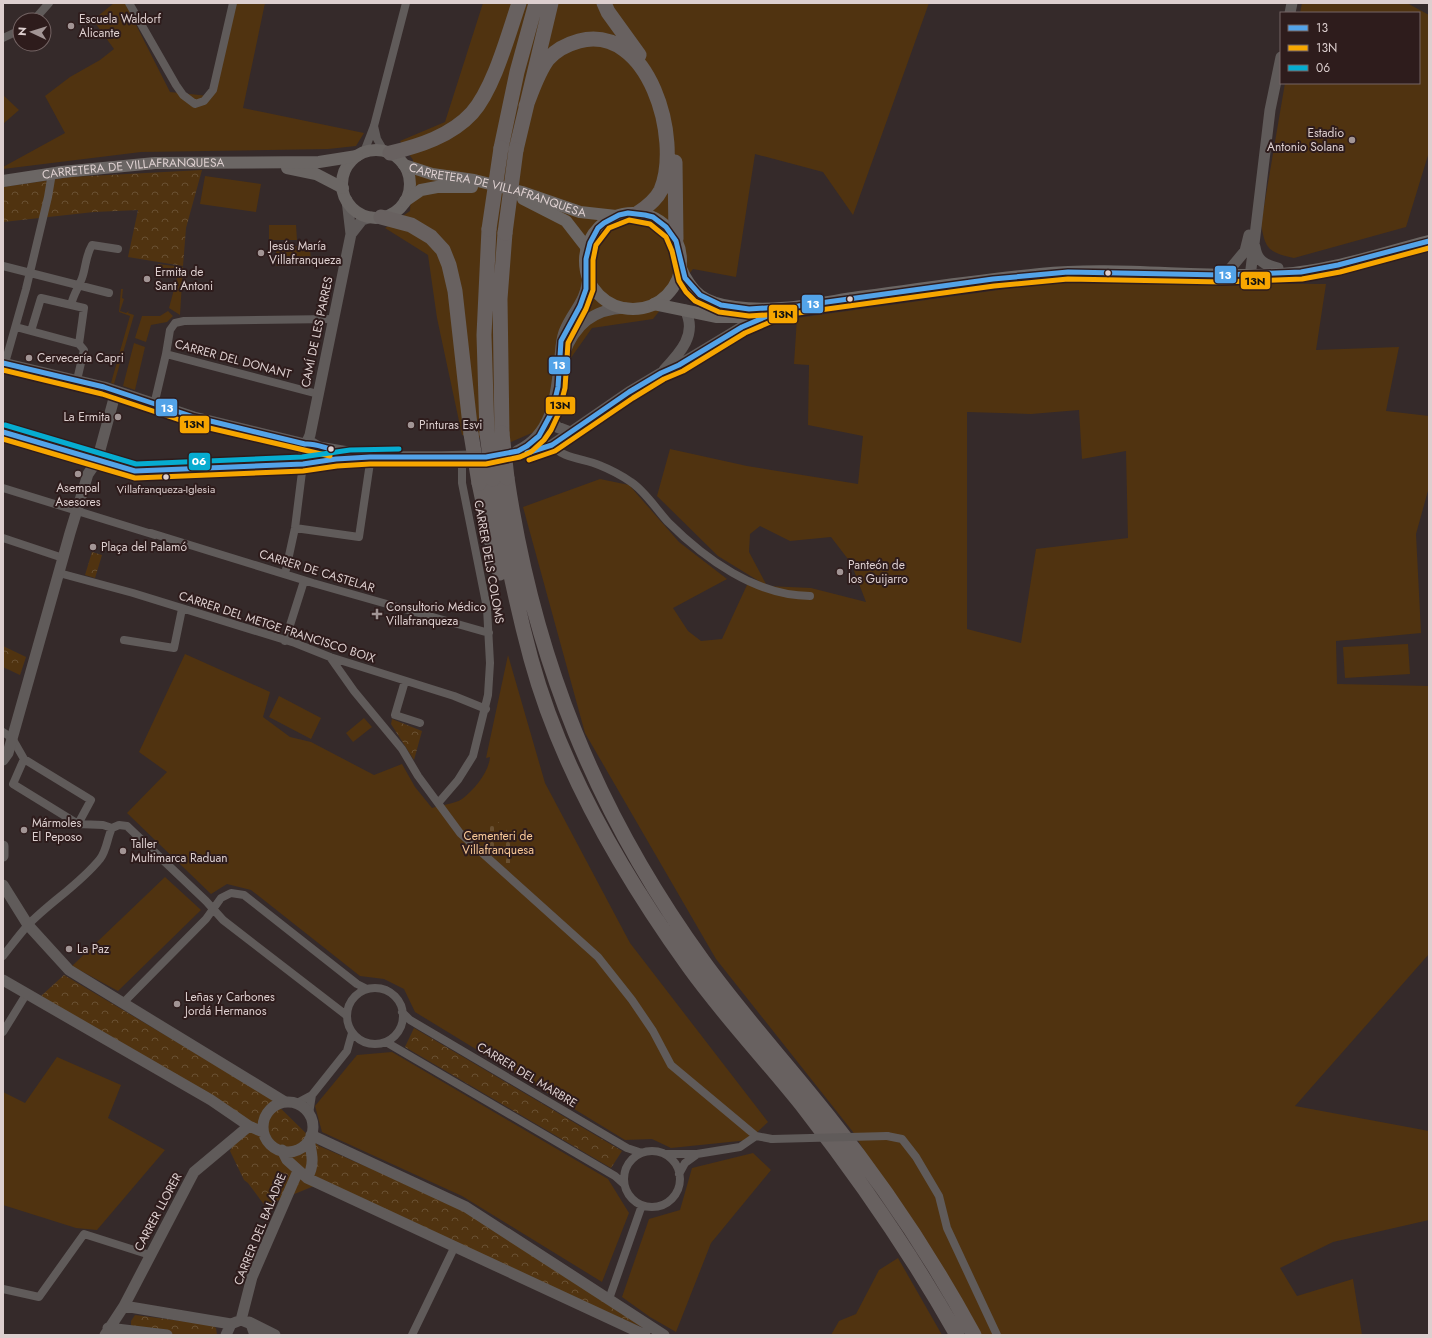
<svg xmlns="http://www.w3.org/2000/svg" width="1432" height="1338" font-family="Jost,sans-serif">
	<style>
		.green { fill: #503310; fill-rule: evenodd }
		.cemetery { fill: url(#cemetery-stones) }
		.park { fill: url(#park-crowns) }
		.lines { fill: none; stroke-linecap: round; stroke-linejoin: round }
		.minor { stroke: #605b5a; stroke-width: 8 }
		.tertiary { stroke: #605b5a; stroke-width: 11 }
		.secondary { stroke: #6b6664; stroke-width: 12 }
		.motorway { stroke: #686160; stroke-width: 15 }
		.minor-bridge { stroke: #605b5a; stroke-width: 8 }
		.motorway-bridge { stroke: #686160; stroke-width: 15 }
		.bus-1-casing { stroke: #2e1c1c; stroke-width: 8 }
		.bus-2-casing { stroke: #2e1c1c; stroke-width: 8 }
		.bus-3-casing { stroke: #2e1c1c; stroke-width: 8 }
		.bus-1 { stroke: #53a3e8; stroke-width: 5 }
		.bus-2 { stroke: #f7a600; stroke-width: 5 }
		.bus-3 { stroke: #06acd0; stroke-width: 5 }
		.poi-dot { fill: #a29595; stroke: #2e1c1c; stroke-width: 1.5 }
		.bus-dot { fill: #ddcfcf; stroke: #2e1c1c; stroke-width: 1.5 }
		.labels { text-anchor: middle; stroke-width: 4; stroke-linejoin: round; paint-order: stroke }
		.bus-label { font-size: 11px; fill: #ddcfcf; stroke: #2e1c1c }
		.poi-label { font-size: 12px; fill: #ddcfcf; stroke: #2e1c1c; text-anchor: start }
		.street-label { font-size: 12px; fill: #ddcfcf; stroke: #2e1c1c }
		.park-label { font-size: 12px; fill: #f8c897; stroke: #2e1c1c }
		.line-badge { stroke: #2e1c1c; stroke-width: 1.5 }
		.badge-label { font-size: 11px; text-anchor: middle; font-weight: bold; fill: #fff }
		.pale-badge-label { font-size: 11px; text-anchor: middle; font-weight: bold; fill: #111 }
	</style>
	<defs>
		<pattern id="cemetery-stones" width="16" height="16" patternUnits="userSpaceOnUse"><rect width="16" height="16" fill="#503310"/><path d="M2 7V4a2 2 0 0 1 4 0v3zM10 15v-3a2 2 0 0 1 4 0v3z" fill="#695032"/></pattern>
		<pattern id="park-crowns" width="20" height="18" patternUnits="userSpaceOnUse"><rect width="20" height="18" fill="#503310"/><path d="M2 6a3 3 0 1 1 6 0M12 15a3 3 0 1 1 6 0" fill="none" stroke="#695032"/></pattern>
	</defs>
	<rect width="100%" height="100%" fill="#352a2a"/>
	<path class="green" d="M 114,3 L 125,3 L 170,92 L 209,96 L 233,3 L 265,3 L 243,108 L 364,133 L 356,146 L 328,149 L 141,152 L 3,169 L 3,167 L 65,133 L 45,96 L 70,77 L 100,60 L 114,49 L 93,20 Z
		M 483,3 L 929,3 L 853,215 L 823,172 L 755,154 L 736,277 L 693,269 L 653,319 L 592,328 L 568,362 L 557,422 L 511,442 L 462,435 L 437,318 L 428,255 L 385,228 L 410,211 L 413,160 L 400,141 L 445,122 Z
		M 1302,3 L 1407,3 L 1429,15 L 1429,152 L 1406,227 L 1294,258 C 1269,253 1265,249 1261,224 L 1285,83 L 1419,83 L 1419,13 L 1300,13 Z
		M 3,95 L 19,110 L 3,124 Z
		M 205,176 L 261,184 L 256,212 L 200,204 Z
		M 269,225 L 296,225 L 297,240 L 269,240 Z
		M 276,246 L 310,246 L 311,265 L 276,266 Z
		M 158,264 L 183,267 L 180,315 L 169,308 L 179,271 L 158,267 Z
		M 1049,283 L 1326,284 L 1316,350 L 1399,347 L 1386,411 L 1429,416 L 1429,487 L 1416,534 L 1421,633 L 1336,641 L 1337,684 L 1429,686 L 1429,954 L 1295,1106 L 1429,1131 L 1429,1220 L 1333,1242 L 1280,1268 L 1297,1296 L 1353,1279 L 1362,1335 L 974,1335 L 853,1132 L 716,959 L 585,733 L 523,507 L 600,479 L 629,485 L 679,542 L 727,579 L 673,608 L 688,631 L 701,641 L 722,639 L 747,585 L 767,586 L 718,556 L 657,496 L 670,449 L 747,466 L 858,484 L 863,436 L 808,425 L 809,365 L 794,364 L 797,318 ZM 1079,410 L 1082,459 L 1126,451 L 1128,538 L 1036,549 L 1021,643 L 967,629 L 967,412 L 1031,414 ZM 760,526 L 790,541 L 831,537 L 851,563 L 866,602 L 811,588 L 767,586 L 749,552 L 750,534 Z
		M 121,289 L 123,289 L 122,298 L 124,299 L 120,311 L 126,313 L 129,311 L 128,313 L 134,315 L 114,384 L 111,383 L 130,316 L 119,312 Z
		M 168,311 L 173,316 L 167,322 L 151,325 L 146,342 L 135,338 L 142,316 L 160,316 Z
		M 134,343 L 145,347 L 135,390 L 123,386 Z
		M 1408,644 L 1410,674 L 1345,678 L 1343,647 Z
		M 185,654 L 270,692 L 263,717 L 290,737 L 311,742 L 374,775 L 402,764 L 415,787 L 432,808 C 440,805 455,804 462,799 C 474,790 489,772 490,757 L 486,758 L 508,655 L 545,783 L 630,943 L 768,1122 L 749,1140 L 671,1148 L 652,1139 L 625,1140 L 415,1012 L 404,989 L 384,979 L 360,976 L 251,890 L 227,884 L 211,894 L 127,813 L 167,772 L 139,752 Z
		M 279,696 L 321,718 L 311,739 L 269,717 Z
		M 364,718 L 372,727 L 353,742 L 346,733 Z
		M 165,877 L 201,910 L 118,991 L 72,966 Z
		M 392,1052 L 608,1179 L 629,1213 L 602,1282 L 462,1196 L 322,1132 L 315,1106 L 357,1055 Z
		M 57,1057 L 121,1085 L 108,1118 L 165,1150 L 97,1230 L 76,1228 L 3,1205 L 3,1092 L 25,1103 Z
		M 753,1153 L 771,1170 L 711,1243 L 676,1332 L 650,1317 L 622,1297 L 649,1219 L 680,1210 L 692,1168 Z
		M 898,1258 L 942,1335 L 831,1335 L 839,1321 L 856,1314 L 879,1270 Z"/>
	<path class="cemetery" d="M 495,819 L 520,843 L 509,855 L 510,859 L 514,863 L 507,871 L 474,842 Z"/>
	<path class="park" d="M 202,170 L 186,228 L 183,266 L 128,257 L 138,210 L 94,212 L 3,222 L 3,187 L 71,177 Z
		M 92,552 L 102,555 L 95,578 L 85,575 Z
		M 3,646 L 26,657 L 20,675 L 3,667 Z
		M 392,719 L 422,731 L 414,760 L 391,724 Z
		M 64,975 L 269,1097 L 319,1146 L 468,1211 L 646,1329 L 314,1186 L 265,1206 L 248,1183 L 244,1180 L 230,1151 L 246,1120 L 41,996 Z
		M 414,1028 L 622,1151 L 611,1168 L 405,1047 Z
		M 135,1315 L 212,1325 L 216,1328 L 217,1335 L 172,1335 L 131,1327 L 131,1321 Z"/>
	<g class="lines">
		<path class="minor" d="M 129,3 L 176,85 L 183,95 L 195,104 L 204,101 L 213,90 L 233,3
			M 34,20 L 49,3
			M 3,38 L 20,30
			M 374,126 L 377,139 L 384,151
			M 364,152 L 374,126 L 406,3
			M 3,266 L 109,293
			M 71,305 C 74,292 80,286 83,275 C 86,265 86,255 92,245 L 118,249
			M 16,327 L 79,344
			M 31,331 L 41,298 L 84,308 L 79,344 L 84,350 L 77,380
			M 166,354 L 318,394
			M 5,363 L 26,289 L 48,197 L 52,173
			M 154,405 L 166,354 L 170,330 L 175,323 L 184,321 L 333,319
			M 552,445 C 561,458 585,459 599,465 C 609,469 621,475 631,482 C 644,490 657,510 668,522 C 705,559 756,596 810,596
			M 3,488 L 155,535
			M 295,528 L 359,537 L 371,456
			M 151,533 L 313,583 L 489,633
			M 3,538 L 63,558
			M 59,573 L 133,593 L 295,643 L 330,657 L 454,696 L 486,709
			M 285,574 L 295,528 L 303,464
			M 124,640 L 174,648 L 182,609
			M 285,641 L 304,581
			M 330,657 L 354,691 L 402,749 L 418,776 L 460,833 L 598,957 L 632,1000 L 653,1031 L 671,1065 L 756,1136 L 772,1139
			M 405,681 L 395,715 L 420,723
			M 3,732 L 12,738 L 24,759 L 13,784 L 78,824 L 103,825 L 112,828
			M 24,759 L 91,800 L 78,824
			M 439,802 L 458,780 L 473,756 L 488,695 L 490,663 L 487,608 L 462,483 L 462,457
			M 112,828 L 119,825 L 127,826 L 206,901 L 223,920 L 346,1015
			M 3,956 C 11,946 19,935 28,925 C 50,902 79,885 100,859 C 107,850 107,838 112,828
			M347 1016a28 28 0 1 1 56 0a28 28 0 1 1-56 0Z
			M 123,1003 L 206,919 L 221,898 L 231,893 L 244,895 L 357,984 L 367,989
			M 402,1012 L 410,1020 L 627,1148 L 642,1153
			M 3,1032 L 27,993
			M 386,1042 L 615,1176 L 624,1184
			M 297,1103 L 312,1095 L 347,1051 L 352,1033
			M 309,1114 L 312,1095
			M 887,1136 L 902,1139 L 916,1157 L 939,1196 L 947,1228 L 997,1335
			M624 1179a28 28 0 1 1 56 0a28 28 0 1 1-56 0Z
			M 665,1154 L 697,1154 L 740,1147 L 756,1136
			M 679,1174 L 685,1163 L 696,1155
			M 3,1289 L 39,1297 L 84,1234 L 150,1255
			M 609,1299 L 642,1205
			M 412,1335 L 455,1246"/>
		<path class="tertiary" d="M 1290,13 L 1292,3
			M 351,234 L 362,220 L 371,217
			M 1255,247 C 1257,261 1265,265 1278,268
			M 1230,269 L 1245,251 L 1249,235
			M 1251,269 L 1270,110 L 1281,57
			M 564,354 C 575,325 593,309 625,308
			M 3,363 L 104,387 L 194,417 L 305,444
			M 664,370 C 680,353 698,334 685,310
			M 550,418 L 557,427 L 570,432
			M 3,432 L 97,461 L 135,471 L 303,464 C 358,452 414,459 470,456
			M 305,444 L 312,443 L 319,447 L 354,453
			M 517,451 C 551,435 556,399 559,365 C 561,353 560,344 564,332 C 573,309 586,304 588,276
			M 517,452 L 527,453 L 552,445 L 629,392 L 661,373 L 679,365 L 742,327 L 766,316
			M 307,463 C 300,453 306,445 310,435 L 351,234 L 347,200
			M 3,760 L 8,753 L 70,533 L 88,474 L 97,461 L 116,391
			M 3,846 L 3,856
			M 3,885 L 28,925 L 69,970 L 285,1102
			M 3,980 L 211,1100 L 249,1126 L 263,1132
			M263 1127a25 25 0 1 1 50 0a25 25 0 1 1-50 0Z
			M 311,1135 L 466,1207 L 664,1335
			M 282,1150 L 287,1160 L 307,1178 L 645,1335
			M 307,1178 C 315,1165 312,1154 309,1140
			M 124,1306 L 231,1324
			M 241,1320 L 252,1277 L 298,1171
			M 249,1322 L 275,1335
			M 108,1328 L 167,1335
			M 105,1335 L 124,1306 L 194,1172 L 249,1126
			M 226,1335 L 231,1324 L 241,1320 L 251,1324 L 255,1335"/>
		<g class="secondary">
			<circle cx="376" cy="184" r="34"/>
			<path id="s1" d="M 404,165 L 432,174 L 474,180 L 522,192 L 580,212 L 616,216"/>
			<path d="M 287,168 L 316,174 L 343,188"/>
			<path id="s2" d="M 3,181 L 62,172 L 155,163 L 319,162 L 357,156"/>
			<path d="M 523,199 L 566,221 L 587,248"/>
			<path d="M 405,201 L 421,190 L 437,187 L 472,187"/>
			<circle cx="633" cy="261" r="48"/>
			<path d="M 680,266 C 692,294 704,303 735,307 C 776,313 818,303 859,297 C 919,289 979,280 1040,274 C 1120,266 1201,279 1281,274 C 1331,271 1381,253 1429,241"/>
			<path d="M 654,304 L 717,317 L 744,317 L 767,314"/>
		</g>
		<path class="motorway" d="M 604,3 L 608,12 L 639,55
			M 526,106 C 532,91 538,72 548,59 C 556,50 568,44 579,41 C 649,23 682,140 661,190 C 656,200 647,207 638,213
			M 501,148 L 517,72 L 536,3
			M 516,150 L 551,3
			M 390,153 C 419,146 451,136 472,113 C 494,88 508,35 519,3
			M 675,162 L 676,239
			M 381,217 L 411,225 L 431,237 L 443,250 L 449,265 L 455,291 L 471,434
			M 502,433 L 500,299 L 505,233
			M 487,434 L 484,335 L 489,229
			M 507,478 C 534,659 596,813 703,961 C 742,1015 787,1064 828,1116 C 883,1184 932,1258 974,1335
			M 493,479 C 503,540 515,600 531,659 C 561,769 623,875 689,967 C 724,1016 767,1061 805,1109 C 861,1181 912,1255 957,1335
			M 479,483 L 490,535 L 500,573"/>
		<path class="minor-bridge" d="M 772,1139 L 887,1136"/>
		<path class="motorway-bridge" d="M 489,229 L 501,148
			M 505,233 L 516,150
			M 502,433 L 507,478
			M 471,434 L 479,483
			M 487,434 L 493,479"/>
		<defs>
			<path id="bus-1" d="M 3,363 L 104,387 L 194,417 L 305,444 C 314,443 322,447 331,449
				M 3,432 L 135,471 L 303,464 L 336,459 L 370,457 L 486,457 L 518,451 L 527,446 L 539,436 L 552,412 L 558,387 L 561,341 L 580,306 L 586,289 L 586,259 L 590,243 L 598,228 L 604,223 L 619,215 L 628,213 L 645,215 L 653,217 L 666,227 L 676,241 L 685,278 L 700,295 L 721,305 L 749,309 L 798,306 L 993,279 L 1068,272 L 1222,275 L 1301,272 L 1338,265 L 1429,241
				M 527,453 L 552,445 L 629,392 L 661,373 L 679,365 L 742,327 L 779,311"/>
			<path id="bus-2" d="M 3,370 L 102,394 L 192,424 L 330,456
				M 3,439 L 135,478 L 303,471 L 337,466 L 370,464 L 486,464 L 520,457 L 531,452 L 544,440 L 551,430 L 558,415 L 565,388 L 568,343 L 586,309 L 593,290 L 593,260 L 596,245 L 609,228 L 629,220 L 650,224 L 666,237 L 672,251 L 679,281 L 686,292 L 695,301 L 719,312 L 749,316 L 798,313 L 994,286 L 1068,279 L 1222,282 L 1302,279 L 1340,272 L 1429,248
				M 529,460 L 555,451 L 633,398 L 664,379 L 683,371 L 745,333 L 782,317"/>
			<path id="bus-3" d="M 5,425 L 136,464 L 302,457 L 350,450 L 399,449"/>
		</defs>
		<use href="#bus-1" class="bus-1-casing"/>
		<use href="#bus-2" class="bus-2-casing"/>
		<use href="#bus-3" class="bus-3-casing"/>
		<use href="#bus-1" class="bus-1"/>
		<use href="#bus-2" class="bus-2"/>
		<use href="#bus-3" class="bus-3"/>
	</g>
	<g class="poi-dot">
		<circle cx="71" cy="26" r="4"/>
		<circle cx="1352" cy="140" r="4"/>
		<circle cx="261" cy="253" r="4"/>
		<circle cx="147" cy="279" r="4"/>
		<circle cx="29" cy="358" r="4"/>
		<circle cx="118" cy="417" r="4"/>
		<circle cx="411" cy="425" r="4"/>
		<circle cx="78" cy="474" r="4"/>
		<circle cx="93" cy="547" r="4"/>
		<circle cx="840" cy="572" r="4"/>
		<path d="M375 608h4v4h4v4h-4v4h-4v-4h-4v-4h4z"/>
		<circle cx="24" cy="830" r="4"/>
		<circle cx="123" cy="851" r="4"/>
		<circle cx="69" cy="949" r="4"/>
		<circle cx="177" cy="1004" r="4"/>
	</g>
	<g class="bus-dot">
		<circle cx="1108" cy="273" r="3.5"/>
		<circle cx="850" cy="299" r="3.5"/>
		<circle cx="331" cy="449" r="3.5"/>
		<circle cx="166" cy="477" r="3.5"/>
	</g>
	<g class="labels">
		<g class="bus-label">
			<text x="166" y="493">Villafranqueza-Iglesia</text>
		</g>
		<g class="poi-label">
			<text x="79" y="23">Escuela Waldorf<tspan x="79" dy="14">Alicante</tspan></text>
			<text x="1344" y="137" text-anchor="end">Estadio<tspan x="1344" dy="14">Antonio Solana</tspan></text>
			<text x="269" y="250">Jesús María<tspan x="269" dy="14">Villafranqueza</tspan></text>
			<text x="155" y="276">Ermita de<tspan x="155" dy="14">Sant Antoni</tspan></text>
			<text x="37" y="362">Cervecería Capri</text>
			<text x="110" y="421" text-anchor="end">La Ermita</text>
			<text x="419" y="429">Pinturas Esvi</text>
			<text x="78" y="492" text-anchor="middle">Asempal<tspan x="78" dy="14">Asesores</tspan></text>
			<text x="101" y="551">Plaça del Palamó</text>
			<text x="848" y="569">Panteón de<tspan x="848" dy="14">los Guijarro</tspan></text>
			<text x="386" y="611">Consultorio Médico<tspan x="386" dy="14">Villafranqueza</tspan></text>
			<text x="32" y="827">Mármoles<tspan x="32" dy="14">El Peposo</tspan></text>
			<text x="131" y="848">Taller<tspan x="131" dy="14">Multimarca Raduan</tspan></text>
			<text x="77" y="953">La Paz</text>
			<text x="185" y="1001">Leñas y Carbones<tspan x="185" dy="14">Jordá Hermanos</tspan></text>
		</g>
		<g class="street-label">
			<text dy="4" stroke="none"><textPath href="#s2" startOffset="131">CARRETERA DE VILLAFRANQUESA</textPath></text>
			<text dy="4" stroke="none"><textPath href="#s1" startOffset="97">CARRETERA DE VILLAFRANQUESA</textPath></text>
			<text transform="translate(317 332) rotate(-78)" y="4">CAMÍ DE LES PARRES</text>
			<text transform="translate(233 359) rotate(15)" y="4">CARRER DEL DONANT</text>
			<text transform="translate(489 562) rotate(80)" y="4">CARRER DELS COLOMS</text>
			<text transform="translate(317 571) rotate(17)" y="4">CARRER DE CASTELAR</text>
			<text transform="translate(277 627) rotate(18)" y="4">CARRER DEL METGE FRANCISCO BOIX</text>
			<text transform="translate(527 1075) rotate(31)" y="4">CARRER DEL MARBRE</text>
			<text transform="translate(158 1212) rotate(-62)" y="4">CARRER LLORER</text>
			<text transform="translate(260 1229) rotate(-68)" y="4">CARRER DEL BALADRE</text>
		</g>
		<g class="park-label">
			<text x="498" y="840">Cementeri de<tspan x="498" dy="14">Villafranquesa</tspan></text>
		</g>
	</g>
	<g class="line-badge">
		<rect x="1214" y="265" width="23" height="19" rx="4" fill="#53a3e8"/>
		<rect x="1240" y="271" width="31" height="19" rx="4" fill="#f7a600"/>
		<rect x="801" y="294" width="23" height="20" rx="4" fill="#53a3e8"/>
		<rect x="768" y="304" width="30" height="20" rx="4" fill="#f7a600"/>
		<rect x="548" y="356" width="23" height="19" rx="4" fill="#53a3e8"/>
		<rect x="545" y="396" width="31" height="19" rx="4" fill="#f7a600"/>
		<rect x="155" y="398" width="23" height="19" rx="4" fill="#53a3e8"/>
		<rect x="179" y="415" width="31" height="19" rx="4" fill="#f7a600"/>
		<rect x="188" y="452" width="23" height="19" rx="4" fill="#06acd0"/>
	</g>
	<g class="badge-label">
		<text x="1225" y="279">13</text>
		<text x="813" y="308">13</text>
		<text x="559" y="369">13</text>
		<text x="167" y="412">13</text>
		<text x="199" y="465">06</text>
	</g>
	<g class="pale-badge-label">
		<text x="1255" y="285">13N</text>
		<text x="783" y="318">13N</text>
		<text x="560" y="409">13N</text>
		<text x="194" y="428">13N</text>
	</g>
	<rect width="1432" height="1338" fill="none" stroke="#ddcfcf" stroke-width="8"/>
	<rect x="1280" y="12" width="140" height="72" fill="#2e1c1c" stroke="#746464"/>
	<rect x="1288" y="25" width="20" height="6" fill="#53a3e8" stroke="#746464"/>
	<text x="1316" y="32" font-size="12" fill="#ddcfcf">13</text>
	<rect x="1288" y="45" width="20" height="6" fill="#f7a600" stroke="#746464"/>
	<text x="1316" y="52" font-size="12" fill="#ddcfcf">13N</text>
	<rect x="1288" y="65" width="20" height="6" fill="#06acd0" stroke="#746464"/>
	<text x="1316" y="72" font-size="12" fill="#ddcfcf">06</text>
	<g transform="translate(32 32) rotate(274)"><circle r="19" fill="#2e1c1c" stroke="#746464"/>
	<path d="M0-3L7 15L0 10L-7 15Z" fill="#a29595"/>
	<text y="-6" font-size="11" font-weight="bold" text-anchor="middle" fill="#ddcfcf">N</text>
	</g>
</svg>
